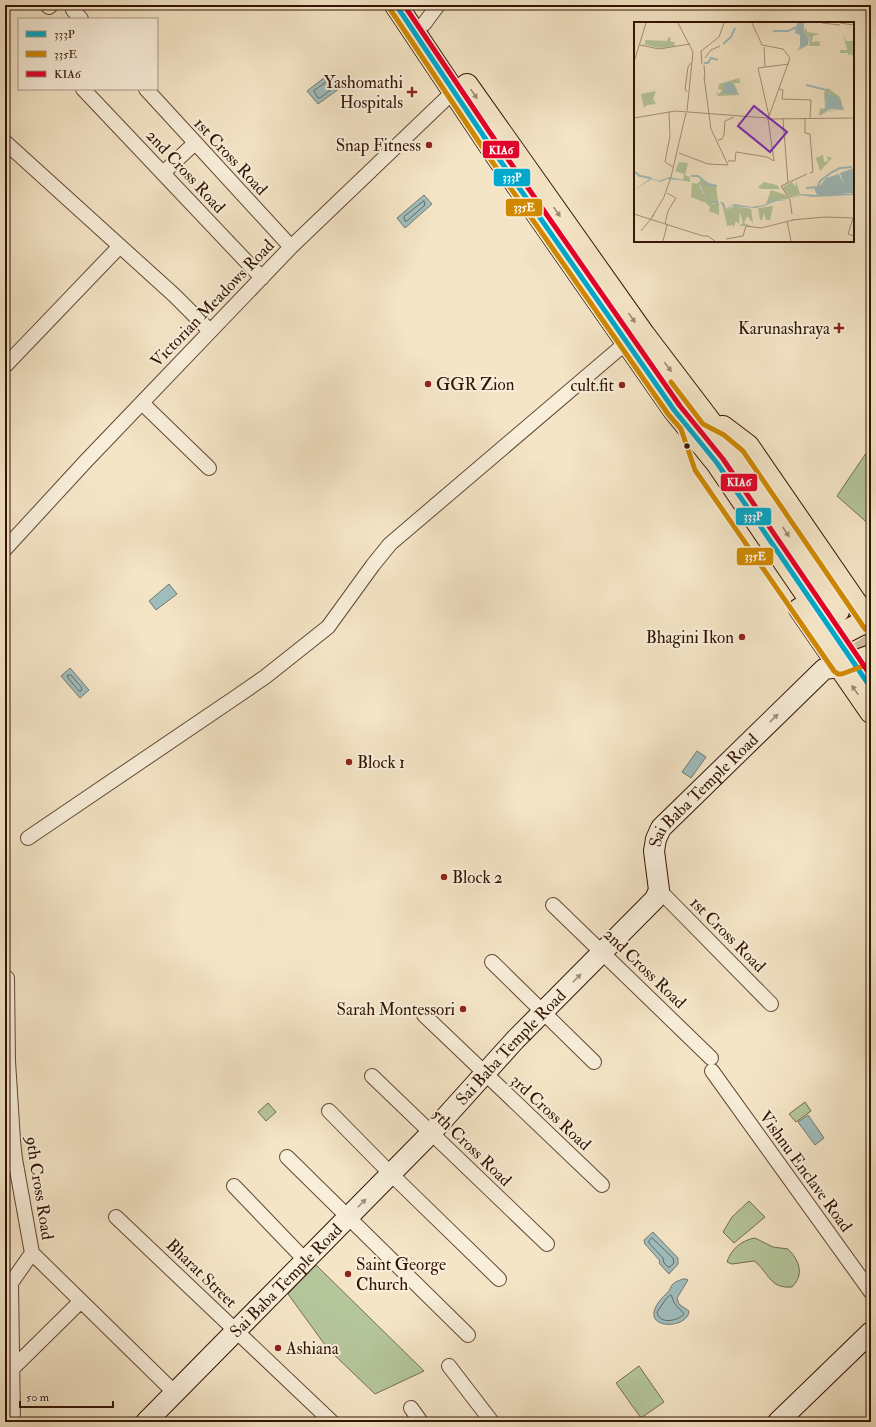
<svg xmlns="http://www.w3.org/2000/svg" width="876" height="1427" font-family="'IM FELL Double Pica',serif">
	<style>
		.green { fill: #b5c69b; stroke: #746d50 }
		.water { fill: #9fbdbd; stroke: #737973 }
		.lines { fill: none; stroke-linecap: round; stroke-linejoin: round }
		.shore { stroke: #686860; stroke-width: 1 }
		.primary-tunnel { stroke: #cdbb9f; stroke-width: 22; stroke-dasharray: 22 11; stroke-linecap: butt }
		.street-casing { stroke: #624834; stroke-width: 16 }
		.secondary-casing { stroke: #321404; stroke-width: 22 }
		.primary-casing { stroke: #321404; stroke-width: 24 }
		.street { stroke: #f8eeda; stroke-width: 14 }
		.secondary { stroke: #f8eeda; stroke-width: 20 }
		.primary { stroke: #f4e5c6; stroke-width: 22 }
		.bus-1-casing { stroke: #f8eeda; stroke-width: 8 }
		.bus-2-casing { stroke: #f8eeda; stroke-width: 8 }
		.bus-3-casing { stroke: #f8eeda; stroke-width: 8 }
		.bus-1 { stroke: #00a9ce; stroke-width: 5 }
		.bus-2 { stroke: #d08901; stroke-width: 5 }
		.bus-3 { stroke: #e4002b; stroke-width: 5 }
		.oneway { fill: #9d876f }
		.oneway2 { fill: #9f8c7a }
		.poi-dot { fill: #8f2418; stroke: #f8eeda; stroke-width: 1.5 }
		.bus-dot { fill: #321404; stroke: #f8eeda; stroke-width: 1.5 }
		.labels { text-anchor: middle; stroke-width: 4; stroke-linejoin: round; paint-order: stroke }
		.poi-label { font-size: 17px; fill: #321404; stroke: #f8eeda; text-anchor: end }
		.street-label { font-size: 17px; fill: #321404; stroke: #f8eeda }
		.inset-river { fill: none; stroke: #9fbdbd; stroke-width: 2 }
		.inset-road { fill: none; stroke: #a69178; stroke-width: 1 }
		.view { fill: #7b2cbf; fill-opacity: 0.15; stroke: #7b2cbf; stroke-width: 2 }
		.inset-edge { fill: none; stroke: #321404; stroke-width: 2 }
		.line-badge { stroke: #f8eeda; stroke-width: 1.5 }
		.badge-label { font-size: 11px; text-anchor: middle; font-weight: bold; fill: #fff }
	</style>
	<rect width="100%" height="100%" fill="#f4e5c6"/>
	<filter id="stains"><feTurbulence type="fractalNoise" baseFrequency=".005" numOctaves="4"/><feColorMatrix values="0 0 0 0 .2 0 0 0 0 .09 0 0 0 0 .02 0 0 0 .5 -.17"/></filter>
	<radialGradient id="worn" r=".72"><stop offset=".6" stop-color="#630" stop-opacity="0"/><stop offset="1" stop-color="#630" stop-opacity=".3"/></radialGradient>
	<path class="green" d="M 871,446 L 871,526 L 837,496 Z
		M 805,1102 L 811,1111 L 796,1122 L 789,1114 Z
		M 268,1103 L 276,1112 L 266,1121 L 258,1112 Z
		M 749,1201 L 765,1217 L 734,1243 L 723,1232 L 732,1217 Z
		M 755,1238 L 773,1247 L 788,1249 C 799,1260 805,1274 792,1287 C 769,1289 769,1272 754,1261 L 732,1264 L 727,1262 C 731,1249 742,1240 755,1238 Z
		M 316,1265 L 424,1371 L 375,1394 L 328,1349 L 288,1294 Z
		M 639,1366 L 664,1402 L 641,1418 L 616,1383 Z"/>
	<path class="water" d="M 329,74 L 340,88 L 318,104 L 307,91 Z
		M 424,195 L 432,204 L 405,228 L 397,218 Z
		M 169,584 L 177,594 L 156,610 L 149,601 Z
		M 70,668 L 89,690 L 80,698 L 61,676 Z
		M 697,751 L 706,757 L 691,778 L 682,772 Z
		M 808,1115 L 824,1138 L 815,1145 L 798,1122 Z
		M 653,1232 L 678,1258 L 678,1264 L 669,1274 L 659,1263 L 660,1261 L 645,1244 L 644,1240 Z
		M 683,1279 L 686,1279 L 688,1280 L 677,1298 L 679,1304 L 689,1311 C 688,1332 627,1330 668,1292 C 670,1290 669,1290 671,1287 C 673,1282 678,1281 683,1279 Z"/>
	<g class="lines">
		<path class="shore" d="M 328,81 L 333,86 L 333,88 L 320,98 L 318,98 L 314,91 Z
			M 424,201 L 425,205 L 407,221 L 405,221 L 404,217 Z
			M 68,675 L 71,675 L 82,688 L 81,691 L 79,691 L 68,678 Z
			M 652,1238 L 673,1258 L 674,1263 L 670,1267 L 668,1267 L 664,1263 L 663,1258 L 649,1243 L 649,1241 Z
			M 671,1295 C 673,1298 673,1301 675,1304 C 677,1308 682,1310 684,1314 C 678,1321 659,1325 657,1312 L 666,1299 Z"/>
		<path class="primary-tunnel" d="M 840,613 L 871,658
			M 825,622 L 871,688"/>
		<defs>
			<path id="street" d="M 47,5 L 49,7 L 51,5
				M 73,10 L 81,19
				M 424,24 L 438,5
				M 83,89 L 262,278
				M 146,89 L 291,247
				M 5,142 L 174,295 L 210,331
				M 163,173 L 195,143
				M 5,366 L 120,246
				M 142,403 L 209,468
				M 5,549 L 86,461 L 291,247 L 454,91
				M 28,838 L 236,697 L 265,677 L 328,627 L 373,565 L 390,544 L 627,342
				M 659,890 L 771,1004
				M 553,905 L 711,1058
				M 492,962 L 594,1062
				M 5,979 L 7,978 L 8,1061 L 13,1141 L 15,1159 L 32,1253 L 175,1393
				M 424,1015 L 602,1185
				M 712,1071 L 871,1292
				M 372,1076 L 547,1244
				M 329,1111 L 391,1174 L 499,1279
				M 287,1157 L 468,1335
				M 234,1186 L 305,1260
				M 116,1217 L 332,1422
				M 449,1366 L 492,1422
				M 12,1369 L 81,1301
				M 411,1408 L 421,1422
				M 13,1422 L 11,1283 L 32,1253"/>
			<g id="secondary">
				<path id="s1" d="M 146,1422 L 432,1132 L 515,1040 L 655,899 L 659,890 L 654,851 L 656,839 L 661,828 L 821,672 L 824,669 L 840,667"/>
				<path d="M 778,1422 L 871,1332"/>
			</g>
			<path id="primary" d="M 396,5 L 497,156 L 674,410 L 717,463 L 824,620
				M 467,85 L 644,335 L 733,452 L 838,611
				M 723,427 L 748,446 L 871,625
				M 800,609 L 871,712
				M 824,643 L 868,620
				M 840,667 L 871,656"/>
		</defs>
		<use href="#street" class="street-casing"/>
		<use href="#secondary" class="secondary-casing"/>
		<use href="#primary" class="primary-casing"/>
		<use href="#street" class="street"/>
		<use href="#secondary" class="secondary"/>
		<use href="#primary" class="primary"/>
		<defs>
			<path id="bus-1" d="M 396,5 L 497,156 L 674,410 L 717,463 L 871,688"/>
			<path id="bus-2" d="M 390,9 L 491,160 L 668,414 L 681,429 L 695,470 L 834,671 L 838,674 L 842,674 L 871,663
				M 671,382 L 703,424 L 724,435 L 743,451 L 865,629"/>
			<path id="bus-3" d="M 404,5 L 503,152 L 680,406 L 723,459 L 871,676"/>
		</defs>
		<use href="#bus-1" class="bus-1-casing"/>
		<use href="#bus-2" class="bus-2-casing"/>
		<use href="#bus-3" class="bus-3-casing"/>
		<use href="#bus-1" class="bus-1"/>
		<use href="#bus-2" class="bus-2"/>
		<use href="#bus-3" class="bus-3"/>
	</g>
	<defs><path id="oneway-solid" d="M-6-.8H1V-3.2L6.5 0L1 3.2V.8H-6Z"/></defs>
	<g class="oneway">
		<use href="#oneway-solid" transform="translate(474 94) rotate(55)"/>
		<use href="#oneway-solid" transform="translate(557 212) rotate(55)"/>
		<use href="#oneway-solid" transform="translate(632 318) rotate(55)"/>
		<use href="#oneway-solid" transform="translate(668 367) rotate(53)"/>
		<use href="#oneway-solid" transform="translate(786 532) rotate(56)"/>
		<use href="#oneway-solid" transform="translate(855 690) rotate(-125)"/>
	</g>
	<g class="oneway2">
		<use href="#oneway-solid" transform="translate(774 718) rotate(-44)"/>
		<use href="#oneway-solid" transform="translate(577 978) rotate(-45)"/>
		<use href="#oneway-solid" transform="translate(362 1203) rotate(-45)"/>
	</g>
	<g class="poi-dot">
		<path d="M410 86h4v4h4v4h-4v4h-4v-4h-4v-4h4z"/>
		<circle cx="429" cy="145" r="4"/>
		<path d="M837 322h4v4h4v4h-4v4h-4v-4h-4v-4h4z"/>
		<circle cx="428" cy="384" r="4"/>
		<circle cx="622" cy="385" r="4"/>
		<circle cx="742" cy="637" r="4"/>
		<circle cx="349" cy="762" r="4"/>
		<circle cx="444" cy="877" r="4"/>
		<circle cx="463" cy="1009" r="4"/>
		<circle cx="348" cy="1274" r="4"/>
		<circle cx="278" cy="1348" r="4"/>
	</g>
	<circle class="bus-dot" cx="687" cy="446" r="3.5"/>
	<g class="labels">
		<g class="poi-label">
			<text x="403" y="88">Yashomathi<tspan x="403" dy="20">Hospitals</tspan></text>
			<text x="421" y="151">Snap Fitness</text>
			<text x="830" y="334">Karunashraya</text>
			<text x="436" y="390" text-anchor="start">GGR Zion</text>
			<text x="614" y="391">cult.fit</text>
			<text x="734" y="643">Bhagini Ikon</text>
			<text x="357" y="768" text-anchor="start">Block 1</text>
			<text x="452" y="883" text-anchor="start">Block 2</text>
			<text x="455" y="1015">Sarah Montessori</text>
			<text x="356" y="1270" text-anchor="start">Saint George<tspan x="356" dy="20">Church</tspan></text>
			<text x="286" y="1354" text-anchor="start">Ashiana</text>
		</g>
		<g class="street-label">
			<text transform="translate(231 156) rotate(47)" y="6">1st Cross Road</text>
			<text transform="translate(186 171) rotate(47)" y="6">2nd Cross Road</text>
			<text transform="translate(212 303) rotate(-46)" y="6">Victorian Meadows Road</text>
			<text dy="6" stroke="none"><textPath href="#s1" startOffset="859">Sai Baba Temple Road</textPath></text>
			<text transform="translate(728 934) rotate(45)" y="6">1st Cross Road</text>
			<text transform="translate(645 968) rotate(44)" y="6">2nd Cross Road</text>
			<text dy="6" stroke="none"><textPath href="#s1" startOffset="523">Sai Baba Temple Road</textPath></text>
			<text transform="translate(551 1112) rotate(43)" y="6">3rd Cross Road</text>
			<text transform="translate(472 1147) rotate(44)" y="6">5th Cross Road</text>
			<text transform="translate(806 1171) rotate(54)" y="6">Vishnu Enclave Road</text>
			<text transform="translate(40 1188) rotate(81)" y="6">9th Cross Road</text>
			<text transform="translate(202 1273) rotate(44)" y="6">Bharat Street</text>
			<text dy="6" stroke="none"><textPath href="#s1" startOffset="199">Sai Baba Temple Road</textPath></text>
		</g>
	</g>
	<g transform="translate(634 22)">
		<rect width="220" height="220" fill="#f4e5c6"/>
		<path d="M 172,6 L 173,10 L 186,12 L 179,14 L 178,20 L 185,19 L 186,24 L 175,24 L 176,17 L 170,9 ZM 209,11 L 212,19 L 219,19 L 220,34 L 215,32 L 214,35 L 214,31 L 206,31 L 206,28 L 213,28 ZM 37,15 L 36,19 L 40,20 L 41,24 L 25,26 L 13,23 L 14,19 L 13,23 L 7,22 L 11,22 L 11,18 L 33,19 L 34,16 ZM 105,56 L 106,61 L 100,61 L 105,73 L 84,74 L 82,70 L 85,72 L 88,68 L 84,67 L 85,62 ZM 95,59 L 99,61 L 103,72 L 88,70 ZM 194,66 L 206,75 L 210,88 L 196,88 L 185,94 L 186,86 L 191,87 L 190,70 ZM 198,72 L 209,87 L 189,90 L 192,85 L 191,73 ZM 22,69 L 19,77 L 22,82 L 13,83 L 10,86 L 7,72 ZM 189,133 L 190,140 L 194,139 L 193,134 L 198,136 L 186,149 L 182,136 ZM 45,140 L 54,141 L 51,153 L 56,155 L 56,160 L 49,158 L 50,152 L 41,149 ZM 67,157 L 82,164 L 84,179 L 78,181 L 75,174 L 69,171 L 68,164 L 65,160 ZM 162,159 L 166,172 L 156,176 L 148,165 L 158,160 L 162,165 ZM 130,160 L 143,163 L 146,167 L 127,167 L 124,165 ZM 58,161 L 65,162 L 69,172 L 73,173 L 78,182 L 85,182 L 85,193 L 75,189 L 76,185 L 72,181 L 57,175 ZM 137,168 L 152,173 L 154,177 L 141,177 L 132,182 ZM 88,181 L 92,188 L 101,184 L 117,187 L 119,201 L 113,194 L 110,201 L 117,204 L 105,204 L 109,201 L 106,190 L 105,202 L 102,199 L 99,207 L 99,203 L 93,204 ZM 139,184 L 136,198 L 132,198 L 130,191 L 128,198 L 126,198 L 124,186 Z" fill="#b5c69b" fill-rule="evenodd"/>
		<path d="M 163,1 L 170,1 L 170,9 L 175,17 L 174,23 L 163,29 L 166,24 L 166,13 L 161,11 ZM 95,59 L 99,61 L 104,72 L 88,71 L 90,63 ZM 198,72 L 204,75 L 209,88 L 196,87 L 189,91 L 188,96 L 189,88 L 192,85 L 191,73 ZM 220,146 L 220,172 L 215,171 L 209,172 L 217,172 L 220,173 L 178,175 L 167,173 L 156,178 L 167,172 L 183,173 L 180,166 L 185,165 L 192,156 L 205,152 L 210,163 L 206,151 ZM 35,155 L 66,161 L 69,165 L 69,171 L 74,172 L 78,180 L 84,179 L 85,182 L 77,181 L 73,173 L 69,171 L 67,164 L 62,160 L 34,157 L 26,160 L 18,157 L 0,168 L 17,156 L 25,159 ZM 141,177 L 154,178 L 142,179 L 130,184 L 121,186 L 98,184 L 92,188 L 86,180 L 90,181 L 92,187 L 100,182 L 118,185 L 130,183 Z" fill="#9fbdbd"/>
		<path class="inset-river" d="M 139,9 L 154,9 L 163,5M 89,22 L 97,15 L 101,6M 70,41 L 74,41 L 77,36 L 84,38M 172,63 L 193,68 L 193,73M 1,150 L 6,154 L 17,156M 57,154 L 64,154 L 73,162 L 83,164M 172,166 L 184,165 L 186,159 L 198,150 L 206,146 L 218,145"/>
		<path class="inset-road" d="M 44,1 L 59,30 L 53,89M 118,1 L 128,23 L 149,27 L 156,36 L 134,97M 188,1 L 206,3M 206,1 L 220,3M 6,23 L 25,27 L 56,22M 130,25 L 131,45M 71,36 L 77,28 L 86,24M 0,40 L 12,1M 68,42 L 67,29 L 85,15 L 90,1M 70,43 L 71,56M 145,67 L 149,68 L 148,77 L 177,78 L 176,96M 53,70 L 51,67 L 54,45 L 57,41M 35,90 L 36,114 L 31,140 L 39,145M 135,94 L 124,46 L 155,42M 0,96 L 41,89 L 133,96M 133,97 L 220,96M 149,97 L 154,161M 171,97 L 171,111 L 176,112 L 179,150 L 176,151M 84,118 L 88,117 L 90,113 L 91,99 L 100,95M 45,131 L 74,142 L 94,143 L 77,107 L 70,55M 94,139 L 101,139 L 102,130 L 133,135 L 140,139 L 134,97M 147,164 L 173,152M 147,164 L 156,178 L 158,192M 0,192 L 69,214 L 74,214 L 81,219M 18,195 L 30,175 L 37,155 L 52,91M 219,196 L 214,212 L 220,214M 158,198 L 191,195 L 220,196M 153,199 L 157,219M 31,202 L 34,189 L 42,176 L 33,171M 7,209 L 20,193M 92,217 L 109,214 L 112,204 L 127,206 L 159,198M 29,219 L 33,203"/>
		<path class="view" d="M 120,84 L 153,110 L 136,130 L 104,104 Z"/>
		<rect width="220" height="220" class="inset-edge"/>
	</g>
	<g class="line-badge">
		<rect x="482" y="140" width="38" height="19" rx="4" fill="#e4002b"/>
		<rect x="493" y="168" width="38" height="19" rx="4" fill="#00a9ce"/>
		<rect x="505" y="198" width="38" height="19" rx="4" fill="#d08901"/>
		<rect x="720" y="473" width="38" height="19" rx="4" fill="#e4002b"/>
		<rect x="735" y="507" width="37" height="19" rx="4" fill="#00a9ce"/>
		<rect x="736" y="547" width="38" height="19" rx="4" fill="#d08901"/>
	</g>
	<g class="badge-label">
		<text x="501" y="154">KIA6</text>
		<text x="512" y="181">333P</text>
		<text x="524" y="211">335E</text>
		<text x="739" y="486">KIA6</text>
		<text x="753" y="520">333P</text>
		<text x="755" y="560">335E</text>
	</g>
	<rect width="876" height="1427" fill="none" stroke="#f4e5c6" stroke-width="20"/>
	<rect x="6" y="6" width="864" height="1415" fill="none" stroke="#321404" stroke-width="2"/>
	<rect x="10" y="10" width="856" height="1407" fill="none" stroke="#321404"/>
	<rect x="18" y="18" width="140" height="72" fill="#f8eeda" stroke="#a99784"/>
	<rect x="26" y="31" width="20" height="6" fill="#00a9ce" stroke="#a99784"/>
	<text x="54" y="38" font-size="12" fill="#321404">333P</text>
	<rect x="26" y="51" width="20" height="6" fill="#d08901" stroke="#a99784"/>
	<text x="54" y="58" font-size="12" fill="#321404">335E</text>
	<rect x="26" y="71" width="20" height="6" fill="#e4002b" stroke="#a99784"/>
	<text x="54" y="78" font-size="12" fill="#321404">KIA6</text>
	<path d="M20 1401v6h93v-6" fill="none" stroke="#321404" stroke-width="2"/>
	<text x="26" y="1401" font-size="12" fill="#321404" stroke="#f8eeda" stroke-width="3" paint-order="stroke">50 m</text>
	<rect width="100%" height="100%" filter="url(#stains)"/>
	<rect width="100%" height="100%" fill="url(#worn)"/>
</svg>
